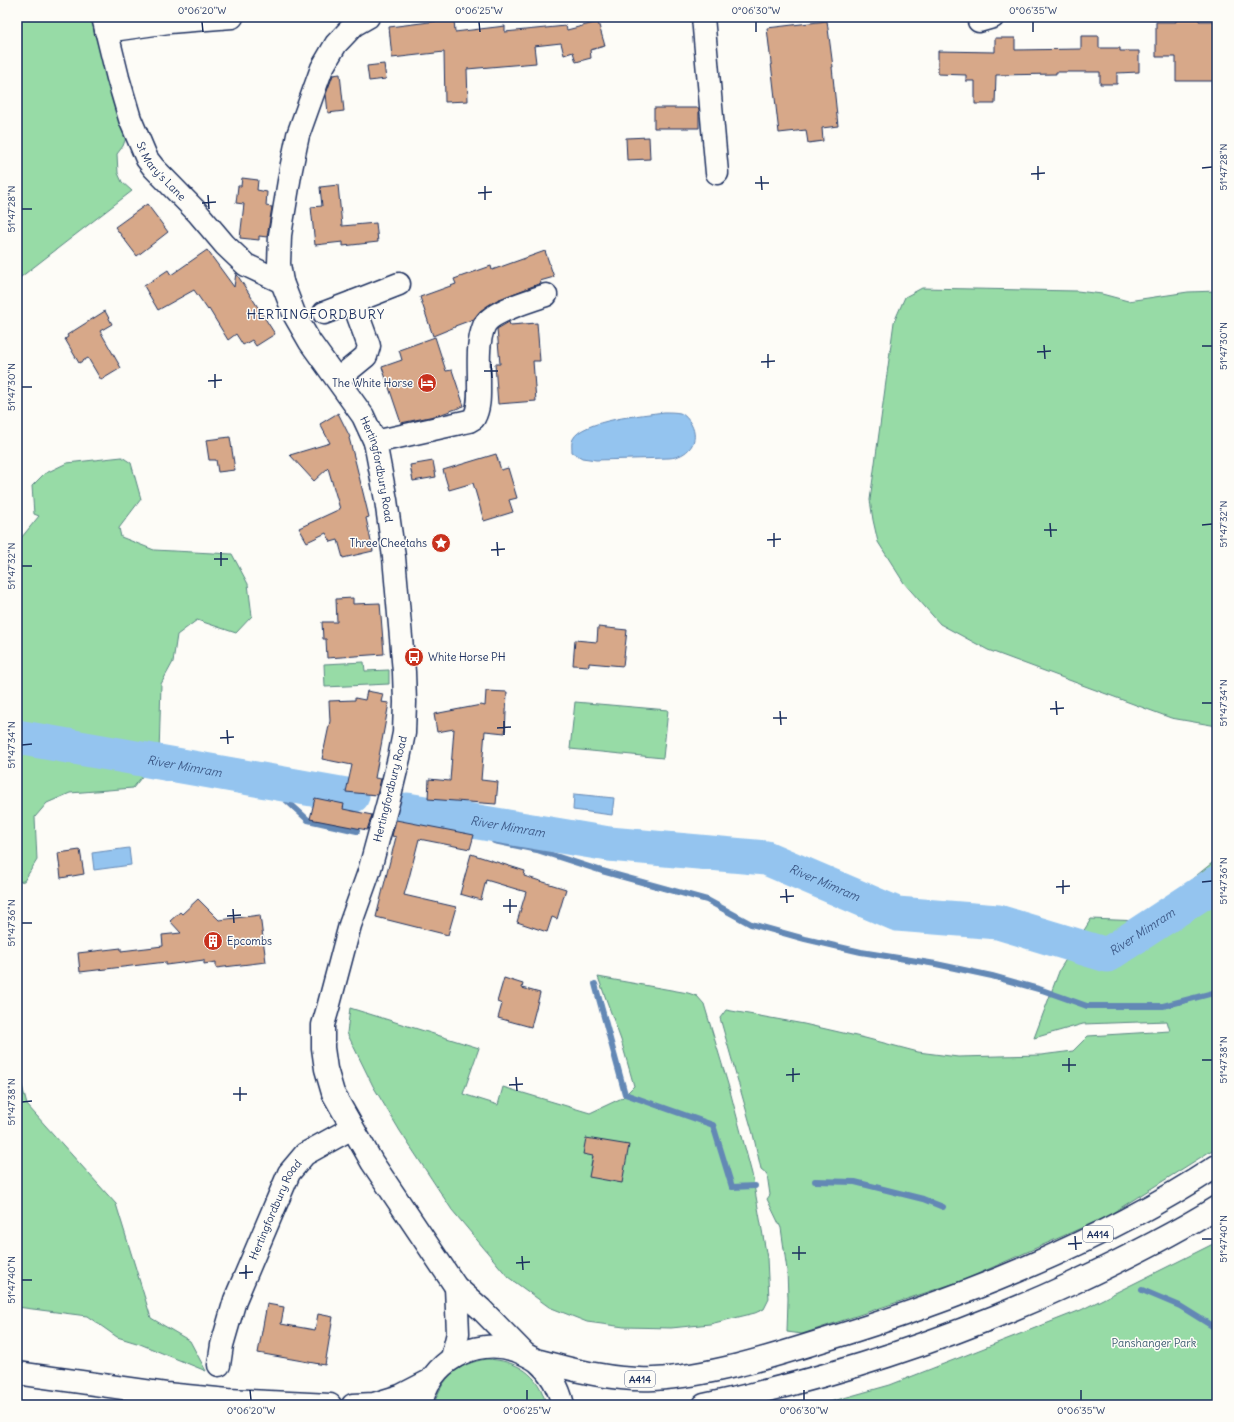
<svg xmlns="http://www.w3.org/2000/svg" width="1234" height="1422" font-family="Delius,sans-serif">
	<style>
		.green { fill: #97dba6; stroke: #598582 }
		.water { fill: #94c4ef; stroke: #6488b5 }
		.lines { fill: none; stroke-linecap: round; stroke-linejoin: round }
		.stream { stroke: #6488b5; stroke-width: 6 }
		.river { stroke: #94c4ef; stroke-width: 35 }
		.building { fill: #d7a889; stroke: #1b2f5e }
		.minor-casing { stroke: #1b2f5e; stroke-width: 25 }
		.highway-casing { stroke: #1b2f5e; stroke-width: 25 }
		.minor { stroke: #fdfcf7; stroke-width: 22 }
		.highway { stroke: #fdfcf7; stroke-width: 22 }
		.ticks { fill: none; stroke: #1b2f5e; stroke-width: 1.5 }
		.labels { text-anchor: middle; stroke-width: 3; stroke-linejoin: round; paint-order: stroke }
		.shield { fill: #fdfcf7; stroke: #5f6c8c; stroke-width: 1 }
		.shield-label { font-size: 10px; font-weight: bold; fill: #1b2f5e }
		.street-label { font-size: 11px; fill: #1b2f5e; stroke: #fdfcf7 }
		.poi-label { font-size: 11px; fill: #1b2f5e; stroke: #fdfcf7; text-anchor: end }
		.park-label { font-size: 11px; fill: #3a5a70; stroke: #fdfcf7 }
		.water-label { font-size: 12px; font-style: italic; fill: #3f5c8a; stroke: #fdfcf7 }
		.quarter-label { font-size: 13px; letter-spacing: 1px; fill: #1b2f5e; stroke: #fdfcf7 }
		.neatline { fill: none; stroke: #1b2f5e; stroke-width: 1.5 }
		.ticks-label { font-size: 10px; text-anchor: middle; fill: #1b2f5e }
	</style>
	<rect width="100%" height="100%" fill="#fdfcf7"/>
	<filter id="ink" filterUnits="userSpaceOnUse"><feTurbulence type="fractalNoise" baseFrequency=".025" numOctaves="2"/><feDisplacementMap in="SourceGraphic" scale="8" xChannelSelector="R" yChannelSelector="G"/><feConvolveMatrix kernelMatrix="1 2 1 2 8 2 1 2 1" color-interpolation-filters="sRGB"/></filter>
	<g filter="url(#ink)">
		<path class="green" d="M 17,17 L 90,17 L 127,128 L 127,135 L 123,146 L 117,154 L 118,173 L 122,182 L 132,191 L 17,280 Z
			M 922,288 L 1077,291 L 1102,294 L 1128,301 L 1188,292 L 1217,291 L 1217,726 L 1171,718 L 988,650 L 940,624 L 904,583 L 878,542 L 873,520 L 870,500 L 894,322 L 905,297 Z
			M 122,457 L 131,463 L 141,499 L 119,528 L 121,537 L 154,550 L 232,554 L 248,584 L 252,616 L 236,633 L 197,620 L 177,635 L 173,662 L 161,684 L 159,755 L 133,788 L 70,793 L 47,803 L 35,817 L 37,860 L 24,881 L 17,882 L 17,543 L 39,516 L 34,514 L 32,486 L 44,474 L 67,463 Z
			M 364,662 L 365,671 L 389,670 L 389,684 L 325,687 L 324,664 Z
			M 575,702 L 668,710 L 663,758 L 570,749 Z
			M 1217,859 L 1217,1147 L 1106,1217 L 964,1280 L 802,1334 L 787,1332 L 788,1299 L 787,1270 L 781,1228 L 767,1199 L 770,1195 L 767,1174 L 761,1169 L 753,1134 L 720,1018 L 726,1010 L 804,1024 L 865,1038 L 918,1052 L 958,1057 L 1041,1055 L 1073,1051 L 1088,1036 L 1170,1031 L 1167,1021 L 1083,1024 L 1034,1038 L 1060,969 L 1091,919 L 1140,921 Z
			M 598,977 L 688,993 L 697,996 L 704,1004 L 730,1091 L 752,1174 L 767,1258 L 769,1299 L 764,1309 L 755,1313 L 710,1324 L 671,1328 L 624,1327 L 587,1322 L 549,1307 L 508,1277 L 452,1210 L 400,1131 L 373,1086 L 347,1033 L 350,1008 L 479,1048 L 463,1094 L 498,1105 L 503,1087 L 590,1113 L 622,1098 L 634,1086 L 621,1040 Z
			M 17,1066 L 27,1105 L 116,1204 L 151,1318 L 190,1341 L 206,1371 L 140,1344 L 117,1337 L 87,1316 L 17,1307 Z
			M 1217,1242 L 1217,1405 L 819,1405 L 890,1385 L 1081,1310 Z
			M 486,1359 C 516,1360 540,1374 546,1405 L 434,1405 C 442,1377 458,1364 486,1359 Z"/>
		<path class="water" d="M 664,412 C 669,412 675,412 680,413 C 685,415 688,419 691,424 C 701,442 687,457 669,458 L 596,460 L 582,458 L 572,452 C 572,448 571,442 573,439 C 582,420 644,415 664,412 Z
			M 574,794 L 614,798 L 612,815 L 573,810 Z
			M 129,848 L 131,865 L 94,870 L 92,853 Z"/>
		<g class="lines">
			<path class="stream" d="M 264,780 L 308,820 L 357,831
				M 494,841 L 537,850 L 602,871 L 707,900 L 751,924 L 805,939 L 861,952 L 936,964 L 992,976 L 1042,990 L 1087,1006 L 1163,1006 L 1217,992
				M 595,984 L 625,1094 L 713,1125 L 732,1187 L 755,1186
				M 815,1181 L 855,1182 L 923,1199 L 943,1207
				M 1142,1290 L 1180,1306 L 1217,1329"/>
			<g class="river">
				<path id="s1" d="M 17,737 L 352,796"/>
				<path id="s2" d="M 407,810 L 609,844 L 766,858 L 897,914 L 998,922 L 1107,955 L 1217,883"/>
			</g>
		</g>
		<path class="building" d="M 1176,18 L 1199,18 L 1199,21 L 1217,21 L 1217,81 L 1176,81 L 1176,57 L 1156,57 L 1156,22 L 1176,22 Z
			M 454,19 L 455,32 L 505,26 L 505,32 L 566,26 L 567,30 L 598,22 L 605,46 L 590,50 L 591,58 L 576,62 L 573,52 L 564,55 L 561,43 L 534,46 L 536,63 L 467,69 L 468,101 L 445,102 L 444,52 L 392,58 L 389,27 Z
			M 827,21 L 833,67 L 832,67 L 838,126 L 822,128 L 823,141 L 808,143 L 806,130 L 779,133 L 767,28 Z
			M 1081,36 L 1099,36 L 1099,48 L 1120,48 L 1120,51 L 1139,51 L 1139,72 L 1117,73 L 1117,84 L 1100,84 L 1100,72 L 1056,72 L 1056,74 L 996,75 L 995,104 L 975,104 L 975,81 L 966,81 L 966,75 L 938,74 L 938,51 L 995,52 L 995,38 L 1015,38 L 1015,50 L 1081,49 Z
			M 384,64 L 386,79 L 369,81 L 367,66 Z
			M 340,74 L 344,111 L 328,113 L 326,94 L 333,75 Z
			M 654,108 L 699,108 L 699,128 L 654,128 Z
			M 649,137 L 650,159 L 627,160 L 626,138 Z
			M 242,178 L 258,180 L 257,190 L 267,192 L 266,206 L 272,207 L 267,237 L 259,236 L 259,240 L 240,238 L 244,204 L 236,203 L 238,186 L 241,186 Z
			M 338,185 L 342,226 L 376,223 L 378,242 L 343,246 L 343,242 L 315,245 L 311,207 L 322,206 L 320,187 Z
			M 147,204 L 168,232 L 137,256 L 115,227 Z
			M 207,250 L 234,287 L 236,273 L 275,334 L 256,346 L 252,340 L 243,345 L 236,334 L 228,340 L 209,309 L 208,310 L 194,290 L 158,310 L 144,286 L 168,270 L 171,275 Z
			M 545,251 L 554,277 L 540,281 L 541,283 L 497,300 L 480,311 L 474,319 L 455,326 L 455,327 L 433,336 L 420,297 L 456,284 L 454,279 L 491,266 L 492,270 Z
			M 105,311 L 112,324 L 100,331 L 121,368 L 101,380 L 88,358 L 79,363 L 65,339 L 68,337 L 67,335 Z
			M 509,322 L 510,325 L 537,323 L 540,361 L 533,361 L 536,401 L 498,404 L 495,364 L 500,364 L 497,329 Z
			M 435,337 L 446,371 L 452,370 L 464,406 L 439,415 L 401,423 L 382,367 L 402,360 L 399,350 Z
			M 338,413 L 350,437 L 349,438 L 356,464 L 369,517 L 366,518 L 373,551 L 343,558 L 338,540 L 331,542 L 326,533 L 307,542 L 299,528 L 340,509 L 328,468 L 314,481 L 290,455 L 330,443 L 320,424 Z
			M 230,437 L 235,470 L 218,472 L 216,460 L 209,460 L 206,440 Z
			M 496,454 L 501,470 L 508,468 L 517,498 L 509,500 L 513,512 L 484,521 L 473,483 L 449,490 L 443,470 Z
			M 433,461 L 436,477 L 413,481 L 410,465 Z
			M 353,598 L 353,604 L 380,603 L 384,654 L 327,658 L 326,639 L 323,639 L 322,622 L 337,622 L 336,599 Z
			M 598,627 L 627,630 L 623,666 L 589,663 L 589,666 L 573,665 L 575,640 L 597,642 Z
			M 367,691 L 383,694 L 381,702 L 389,703 L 375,778 L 381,779 L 377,795 L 346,792 L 352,765 L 322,759 L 330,721 L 329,701 L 355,700 L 355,698 L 365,700 Z
			M 486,691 L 507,692 L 505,733 L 485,731 L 481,780 L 498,782 L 496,804 L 428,799 L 429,779 L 450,781 L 454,729 L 437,732 L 434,714 L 481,705 L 485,706 Z
			M 315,798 L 344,804 L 343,809 L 372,815 L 367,830 L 310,819 Z
			M 396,820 L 474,835 L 470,849 L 419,839 L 409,878 L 404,895 L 456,907 L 448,935 L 376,917 L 396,837 L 392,836 Z
			M 80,850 L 84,874 L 61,878 L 58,853 Z
			M 471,854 L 525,871 L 524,876 L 566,889 L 557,919 L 552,917 L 547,932 L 517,922 L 526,892 L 486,880 L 481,900 L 460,894 Z
			M 198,899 L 219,920 L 260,915 L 266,962 L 216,968 L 216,962 L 204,964 L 204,960 L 166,965 L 166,962 L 80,972 L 78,953 L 121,948 L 121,951 L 163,946 L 162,935 L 181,933 L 170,921 L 180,912 L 182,914 Z
			M 504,978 L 523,984 L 522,988 L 540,993 L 531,1027 L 498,1018 L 502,1004 L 497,1002 Z
			M 586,1138 L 629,1145 L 622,1183 L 589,1177 L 593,1156 L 583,1154 Z
			M 267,1304 L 284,1307 L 281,1324 L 315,1330 L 318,1314 L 333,1317 L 325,1365 L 258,1353 Z"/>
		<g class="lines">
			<defs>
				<g id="minor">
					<path id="s3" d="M 103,17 L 118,78 L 130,119 L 147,159 L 154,168 L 197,212 L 225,245 L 246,265 L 282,282"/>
					<path id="s4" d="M 368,17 L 354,25 L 336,44 L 322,68 L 298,135 L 291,169 L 280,235 L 279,264 L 282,282 L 295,316 L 310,342 L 363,416 L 375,442 L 386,500 L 394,557 L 404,672 L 405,702 L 404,733 L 399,758 L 390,795 L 369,872 L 350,925 L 328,1008 L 323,1025 L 323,1048 L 326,1069 L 333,1093 L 372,1162 L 456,1287 L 481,1309 L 524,1353"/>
					<path d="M 703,17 L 717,173"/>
					<path d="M 979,21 L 993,17"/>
					<path d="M 106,31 L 169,22 L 232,17"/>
					<path d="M 324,313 L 353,302"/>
					<path d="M 338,379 L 366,356 L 369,346 L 353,302 L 399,284"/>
					<path d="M 375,442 L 469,421 L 474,418 C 480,407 479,394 479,382 C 479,364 477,343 484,326 C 491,311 530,301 546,295"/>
					<path d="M 452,1358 L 458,1333 L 456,1287"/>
					<path id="s5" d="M 219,1365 L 222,1345 L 235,1300 L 289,1173 L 305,1154 L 352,1128"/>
				</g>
				<path id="highway" d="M 536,1360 C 574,1370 614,1381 654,1379 C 708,1376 767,1358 818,1342 C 957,1300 1095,1246 1217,1166
					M 17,1373 L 166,1394 L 228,1400 L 330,1405
					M 353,1405 L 374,1404 L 400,1396 L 431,1380
					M 421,1405 C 429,1362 474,1337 515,1350 C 522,1353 530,1356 537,1361 C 551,1373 559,1388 563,1405
					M 704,1405 C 832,1378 954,1338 1073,1283 C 1122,1260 1171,1236 1217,1207"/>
			</defs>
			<use href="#minor" class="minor-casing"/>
			<use href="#highway" class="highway-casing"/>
			<use href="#minor" class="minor"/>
			<use href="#highway" class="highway"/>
		</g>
	</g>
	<path class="ticks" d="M 202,22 L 203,32M 479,22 L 480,32M 756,22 L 756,32M 1033,22 L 1033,32M 1038,166 L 1038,180M 1202,168 L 1212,167M 1031,174 L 1045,173M 761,176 L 762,190M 755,183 L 769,183M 485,186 L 485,200M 478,193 L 492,192M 208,195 L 209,209M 202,203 L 216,202M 22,209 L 32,209M 1044,345 L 1045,359M 1202,346 L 1212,346M 1037,352 L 1051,351M 768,354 L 768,368M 761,362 L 775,361M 491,364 L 492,378M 484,371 L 498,371M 215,374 L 215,388M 208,381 L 222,380M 22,387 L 32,387M 1050,523 L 1051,537M 1202,525 L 1212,524M 1044,530 L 1057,530M 774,533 L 774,547M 767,540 L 781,539M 497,542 L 498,556M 491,550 L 505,549M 221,552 L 221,566M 214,559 L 228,559M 22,566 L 32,566M 1056,701 L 1057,715M 1202,703 L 1212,703M 1050,709 L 1064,708M 780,711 L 781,725M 773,718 L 787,718M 504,721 L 504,735M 497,728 L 511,727M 227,730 L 228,744M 220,738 L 234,737M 22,745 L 32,744M 1063,880 L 1063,894M 1202,882 L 1212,881M 1056,887 L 1070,886M 786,889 L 787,903M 780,897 L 794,896M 510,899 L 510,913M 503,906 L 517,906M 233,909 L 234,923M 227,916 L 241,915M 22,923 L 32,923M 1069,1058 L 1069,1072M 1202,1060 L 1212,1060M 1062,1065 L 1076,1065M 793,1068 L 793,1082M 786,1075 L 800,1074M 516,1077 L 517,1091M 509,1085 L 523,1084M 240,1087 L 240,1101M 233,1094 L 247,1094M 22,1102 L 32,1101M 1075,1236 L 1076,1250M 1202,1239 L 1212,1239M 1068,1244 L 1082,1243M 799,1246 L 799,1260M 792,1253 L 806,1253M 522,1256 L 523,1270M 516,1263 L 530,1262M 246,1265 L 246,1279M 239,1273 L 253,1272M 22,1280 L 32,1280M 250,1390 L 251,1400M 527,1390 L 527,1400M 804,1390 L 804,1400M 1081,1390 L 1081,1400"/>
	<defs>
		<symbol id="hotel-disc" viewBox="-11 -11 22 22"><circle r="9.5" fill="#c8321e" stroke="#fdfcf7"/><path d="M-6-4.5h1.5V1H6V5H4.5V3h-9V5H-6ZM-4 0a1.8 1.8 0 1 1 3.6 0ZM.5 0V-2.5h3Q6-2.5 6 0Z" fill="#fff"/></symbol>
		<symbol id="sight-disc" viewBox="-11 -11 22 22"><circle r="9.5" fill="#c8321e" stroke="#fdfcf7"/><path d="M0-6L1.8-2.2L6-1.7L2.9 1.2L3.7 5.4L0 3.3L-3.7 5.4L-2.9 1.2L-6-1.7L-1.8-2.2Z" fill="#fff"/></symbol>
		<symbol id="bus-disc" viewBox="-11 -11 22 22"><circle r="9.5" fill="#c8321e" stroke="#fdfcf7"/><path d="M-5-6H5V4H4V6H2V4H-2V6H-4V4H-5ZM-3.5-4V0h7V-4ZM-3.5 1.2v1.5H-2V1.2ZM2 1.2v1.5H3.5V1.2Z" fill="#fff"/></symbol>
		<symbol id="building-disc" viewBox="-11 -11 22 22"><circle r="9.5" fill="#c8321e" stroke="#fdfcf7"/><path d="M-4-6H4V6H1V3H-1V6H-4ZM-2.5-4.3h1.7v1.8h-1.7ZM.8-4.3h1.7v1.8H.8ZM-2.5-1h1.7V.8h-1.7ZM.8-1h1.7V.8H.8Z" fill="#fff"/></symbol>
	</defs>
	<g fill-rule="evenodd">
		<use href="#hotel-disc" x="416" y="372" width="22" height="22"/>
		<use href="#sight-disc" x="430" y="532" width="22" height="22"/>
		<use href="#bus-disc" x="403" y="646" width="22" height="22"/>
		<use href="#building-disc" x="202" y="930" width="22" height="22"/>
	</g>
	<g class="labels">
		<g class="shield">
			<rect x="1083" y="1226" width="30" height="16" rx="3"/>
			<rect x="625" y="1371" width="30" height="16" rx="3"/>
		</g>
		<g class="shield-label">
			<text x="1098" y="1238">A414</text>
			<text x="640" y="1383">A414</text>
		</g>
		<g class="street-label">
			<text dy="4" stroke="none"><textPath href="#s3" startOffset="167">St Mary's Lane</textPath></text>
			<text dy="4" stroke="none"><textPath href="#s4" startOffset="503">Hertingfordbury Road</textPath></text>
			<text transform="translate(390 789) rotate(-76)" y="4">Hertingfordbury Road</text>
			<text dy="4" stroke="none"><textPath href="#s5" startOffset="166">Hertingfordbury Road</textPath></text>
		</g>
		<g class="poi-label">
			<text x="413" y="387">The White Horse</text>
			<text x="427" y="547">Three Cheetahs</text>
			<text x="428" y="661" text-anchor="start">White Horse PH</text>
			<text x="227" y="945" text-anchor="start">Epcombs</text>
		</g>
		<g class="park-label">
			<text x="1154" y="1347">Panshanger Park</text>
		</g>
		<g class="water-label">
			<text dy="4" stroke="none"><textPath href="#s1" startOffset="170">River Mimram</textPath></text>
			<text dy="4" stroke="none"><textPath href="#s2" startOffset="102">River Mimram</textPath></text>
			<text dy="4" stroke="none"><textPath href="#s2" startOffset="426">River Mimram</textPath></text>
			<text dy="4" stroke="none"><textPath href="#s2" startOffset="762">River Mimram</textPath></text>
		</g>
		<g class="quarter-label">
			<text x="316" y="319">HERTINGFORDBURY</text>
		</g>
	</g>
	<rect width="1234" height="1422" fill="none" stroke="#fdfcf7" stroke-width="44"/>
	<rect x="22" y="22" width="1190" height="1378" class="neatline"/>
	<g class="ticks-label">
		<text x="202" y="14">0°06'20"W</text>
		<text x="479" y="14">0°06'25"W</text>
		<text x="756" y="14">0°06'30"W</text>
		<text x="1033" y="14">0°06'35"W</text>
		<text transform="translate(1223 167) rotate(-90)" y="4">51°47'28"N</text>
		<text transform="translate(11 209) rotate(-90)" y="4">51°47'28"N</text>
		<text transform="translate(1223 346) rotate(-90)" y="4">51°47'30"N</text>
		<text transform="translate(11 387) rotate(-90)" y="4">51°47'30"N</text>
		<text transform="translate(1223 524) rotate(-90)" y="4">51°47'32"N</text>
		<text transform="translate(11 566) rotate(-90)" y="4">51°47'32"N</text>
		<text transform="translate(1223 703) rotate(-90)" y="4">51°47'34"N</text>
		<text transform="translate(11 745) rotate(-90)" y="4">51°47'34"N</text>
		<text transform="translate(1223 881) rotate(-90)" y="4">51°47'36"N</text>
		<text transform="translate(11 923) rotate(-90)" y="4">51°47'36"N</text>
		<text transform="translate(1223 1060) rotate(-90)" y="4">51°47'38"N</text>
		<text transform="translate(11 1102) rotate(-90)" y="4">51°47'38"N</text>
		<text transform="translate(1223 1239) rotate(-90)" y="4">51°47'40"N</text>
		<text transform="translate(11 1280) rotate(-90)" y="4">51°47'40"N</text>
		<text x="251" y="1414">0°06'20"W</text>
		<text x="527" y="1414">0°06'25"W</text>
		<text x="804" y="1414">0°06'30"W</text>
		<text x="1081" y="1414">0°06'35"W</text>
	</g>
</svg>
